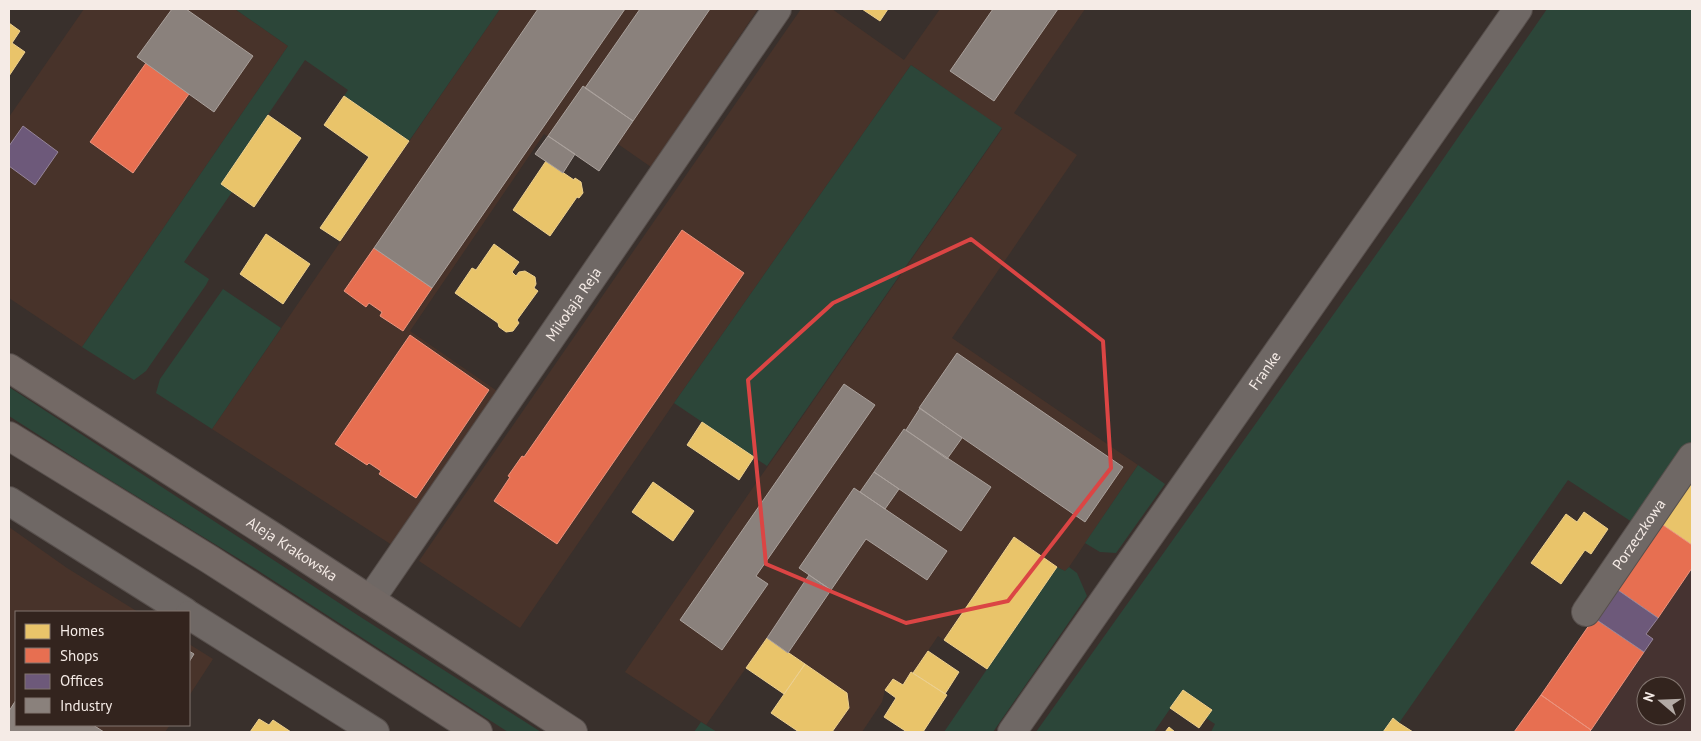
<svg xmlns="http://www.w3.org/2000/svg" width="1701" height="741" font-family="'PT Sans',sans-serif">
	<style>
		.commercial { fill: #463331; fill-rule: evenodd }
		.built { fill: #48332a }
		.green { fill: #2c4639 }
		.homes { fill: #e9c46a; stroke: #edd08f }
		.shops { fill: #e76f51; stroke: #eb947e }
		.offices { fill: #6d597a; stroke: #96859a }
		.industry { fill: #8a817c; stroke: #aaa19c }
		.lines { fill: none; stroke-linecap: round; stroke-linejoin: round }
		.minor-casing { stroke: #574f4c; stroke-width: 30 }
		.secondary-casing { stroke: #574f4c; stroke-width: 30 }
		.minor { stroke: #6f6865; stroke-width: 28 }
		.secondary { stroke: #736965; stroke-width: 28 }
		.marked { fill: none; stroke: #db4544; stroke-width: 4; stroke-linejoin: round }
		.labels { text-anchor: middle; stroke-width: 5; stroke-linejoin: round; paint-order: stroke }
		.street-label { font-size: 15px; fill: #f5ebe6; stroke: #33241e }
	</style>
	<rect width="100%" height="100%" fill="#39302c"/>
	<path class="commercial" d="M 1660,523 L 1692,545 L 1692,732 L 1514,732 ZM 1646,686 L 1676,686 L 1676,716 L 1646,716 Z"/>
	<path class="built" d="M 84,9 L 235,9 L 288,46 L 82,347 L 9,298 L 9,117 Z
		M 500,9 L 758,9 L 651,167 L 618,144 L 599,171 L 544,134 L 410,331 L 497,391 L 392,545 L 212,429 Z
		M 801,9 L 832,9 L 904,60 L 940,9 L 1085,9 L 1014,113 L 1077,155 L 952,338 L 1138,465 L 1069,567 L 1065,571 L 1057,567 L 987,669 L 938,636 L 913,673 L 911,672 L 903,685 L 893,679 L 885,690 L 882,702 L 862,732 L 832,732 L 849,708 L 847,693 L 767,638 L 706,725 L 625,672 L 1002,129 L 911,65 L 674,403 L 520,628 L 419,561 Z
		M 9,527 L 67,568 L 138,612 L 16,612 L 16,725 L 170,725 L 165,732 L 9,732 Z
		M 189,644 L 213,659 L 189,696 Z"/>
	<path class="green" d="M 235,9 L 500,9 L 409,141 L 344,96 L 348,90 L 305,60 L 221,184 L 232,192 L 184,262 L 209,279 L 206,285 L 146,371 L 134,380 L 82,347 L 288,46 Z
		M 1547,9 L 1692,9 L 1692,441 L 1635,524 L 1568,480 L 1399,723 L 1393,719 L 1383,732 L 1211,732 L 1215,724 L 1206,718 L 1212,709 L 1183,690 L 1154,732 L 1036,732 L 1405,214 Z
		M 911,65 L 1002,128 L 767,466 L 674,403 Z
		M 223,289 L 281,328 L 212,429 L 156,393 L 160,379 Z
		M 9,387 L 359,616 L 541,732 L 508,732 L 254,568 L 92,469 L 9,416 Z
		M 1138,465 L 1165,484 L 1116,553 L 1100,552 L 1085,543 Z
		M 1057,567 L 1065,571 L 1069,567 L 1077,573 L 1087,596 L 993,732 L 944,732 Z
		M 701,722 L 717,732 L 694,732 Z"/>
	<path class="homes" d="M 862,9 L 888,9 L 880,21 Z
		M 9,23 L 20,31 L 12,43 L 25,52 L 9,76 Z
		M 344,96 L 409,141 L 340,241 L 320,228 L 369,157 L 324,125 Z
		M 268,115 L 301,138 L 254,207 L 221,184 Z
		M 546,161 L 574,180 L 575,178 L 581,182 L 583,193 L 579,198 L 577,197 L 550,236 L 513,210 Z
		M 266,234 L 310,264 L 283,304 L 240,274 Z
		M 494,244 L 519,262 L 512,272 L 516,276 L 519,272 L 525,271 L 535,277 L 536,284 L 534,288 L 538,291 L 517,320 L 519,323 L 513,331 L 506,332 L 499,327 L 498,323 L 455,293 L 472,268 L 476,270 Z
		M 702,422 L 754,457 L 739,480 L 687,445 Z
		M 1692,477 L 1692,545 L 1660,523 Z
		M 653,482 L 694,511 L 673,541 L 632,512 Z
		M 1584,512 L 1608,529 L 1591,554 L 1585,550 L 1561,584 L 1531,563 L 1566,514 L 1577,522 Z
		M 1014,537 L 1057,567 L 987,669 L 944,640 Z
		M 767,638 L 805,664 L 784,694 L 746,668 Z
		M 928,651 L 959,672 L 945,694 L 913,673 Z
		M 805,664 L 847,693 L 849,708 L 832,732 L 799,732 L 771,713 Z
		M 911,672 L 947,695 L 923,732 L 907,732 L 884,717 L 896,698 L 885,690 L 893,679 L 903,685 Z
		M 1183,690 L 1212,710 L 1199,728 L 1170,708 Z
		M 1393,718 L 1399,723 L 1413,732 L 1383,732 Z
		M 259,719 L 269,725 L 273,720 L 291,732 L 250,732 Z
		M 1169,727 L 1175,732 L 1165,732 Z"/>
	<path class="shops" d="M 146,63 L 189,94 L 133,173 L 90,142 Z
		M 682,230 L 744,273 L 557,544 L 494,501 L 510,477 L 508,476 L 522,456 L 524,457 Z
		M 374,248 L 432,288 L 403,331 L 380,316 L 382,312 L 369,303 L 366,307 L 344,291 Z
		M 410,335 L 489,390 L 416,498 L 379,474 L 381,471 L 369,463 L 367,465 L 335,444 Z
		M 1660,523 L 1692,545 L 1692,568 L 1658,618 L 1615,588 Z
		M 1594,618 L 1644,652 L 1591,730 L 1541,695 Z
		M 1541,695 L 1591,730 L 1589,732 L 1514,732 Z"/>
	<path class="offices" d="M 23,126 L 58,152 L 35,185 L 9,166 L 9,146 Z
		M 1615,588 L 1658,618 L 1646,634 L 1653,639 L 1644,652 L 1594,618 Z"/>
	<path class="industry" d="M 172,9 L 186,9 L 253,56 L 214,112 L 137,57 Z
		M 538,9 L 625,9 L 432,288 L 374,248 Z
		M 640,9 L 710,9 L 633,121 L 585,88 Z
		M 993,9 L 1058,9 L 994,101 L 950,71 Z
		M 583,86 L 633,121 L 599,171 L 548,136 Z
		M 548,136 L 575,154 L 563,173 L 535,154 Z
		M 957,353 L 1123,467 L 1085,522 L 919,408 Z
		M 844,384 L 875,405 L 756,576 L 768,584 L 722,650 L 680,620 Z
		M 920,408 L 962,438 L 947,459 L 906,430 Z
		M 904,429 L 991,487 L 961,531 L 874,472 Z
		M 874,472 L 899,489 L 885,509 L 860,492 Z
		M 854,488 L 947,551 L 927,580 L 866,539 L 831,590 L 799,568 Z
		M 809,575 L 831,590 L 788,653 L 767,638 Z
		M 189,651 L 194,654 L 189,662 Z
		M 16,700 L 16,725 L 93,725 L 104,732 L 9,732 L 9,711 Z"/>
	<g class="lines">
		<defs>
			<g id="minor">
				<path d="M 9,501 L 185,612"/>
				<path id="s1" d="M 370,600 L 777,9"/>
				<path id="s2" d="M 1586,612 L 1692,457"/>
				<path d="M 189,615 L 375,732"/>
				<path id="s3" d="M 1012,732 L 1518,9"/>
			</g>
			<g id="secondary">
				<path id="s4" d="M 9,368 L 272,536 L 573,732"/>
				<path d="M 9,436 L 209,559 L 478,732"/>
			</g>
		</defs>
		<use href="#minor" class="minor-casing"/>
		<use href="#secondary" class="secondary-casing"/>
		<use href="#minor" class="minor"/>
		<use href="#secondary" class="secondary"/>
	</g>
	<path class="marked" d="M 971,239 L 1103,341 L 1111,468 L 1008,601 L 906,623 L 766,564 L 748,380 L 833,303 Z"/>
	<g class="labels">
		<g class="street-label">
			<text dy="5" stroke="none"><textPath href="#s1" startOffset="359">Mikołaja Reja</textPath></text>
			<text dy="5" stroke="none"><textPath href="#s3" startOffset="441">Franke</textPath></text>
			<text dy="5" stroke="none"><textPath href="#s2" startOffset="94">Porzeczkowa</textPath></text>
			<text dy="5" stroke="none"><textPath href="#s4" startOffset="336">Aleja Krakowska</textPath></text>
		</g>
	</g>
	<rect width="1701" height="741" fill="none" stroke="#f5ebe6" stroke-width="20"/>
	<rect x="15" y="611" width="175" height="115" fill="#33241e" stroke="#81746e"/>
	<rect x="25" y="624" width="25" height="15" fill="#e9c46a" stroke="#81746e"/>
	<text x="60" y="636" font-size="15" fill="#f5ebe6">Homes</text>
	<rect x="25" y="648" width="25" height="15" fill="#e76f51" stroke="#81746e"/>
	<text x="60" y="661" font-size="15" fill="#f5ebe6">Shops</text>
	<rect x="25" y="674" width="25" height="15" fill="#6d597a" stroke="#81746e"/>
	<text x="60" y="686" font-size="15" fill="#f5ebe6">Offices</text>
	<rect x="25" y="698" width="25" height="15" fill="#8a817c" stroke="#81746e"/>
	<text x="60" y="711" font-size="15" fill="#f5ebe6">Industry</text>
	<g transform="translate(1661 701) rotate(289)"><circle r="24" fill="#33241e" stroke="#81746e"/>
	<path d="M0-4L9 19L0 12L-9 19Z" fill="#b3aaa5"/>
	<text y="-8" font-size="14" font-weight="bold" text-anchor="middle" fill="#f5ebe6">N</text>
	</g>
</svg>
